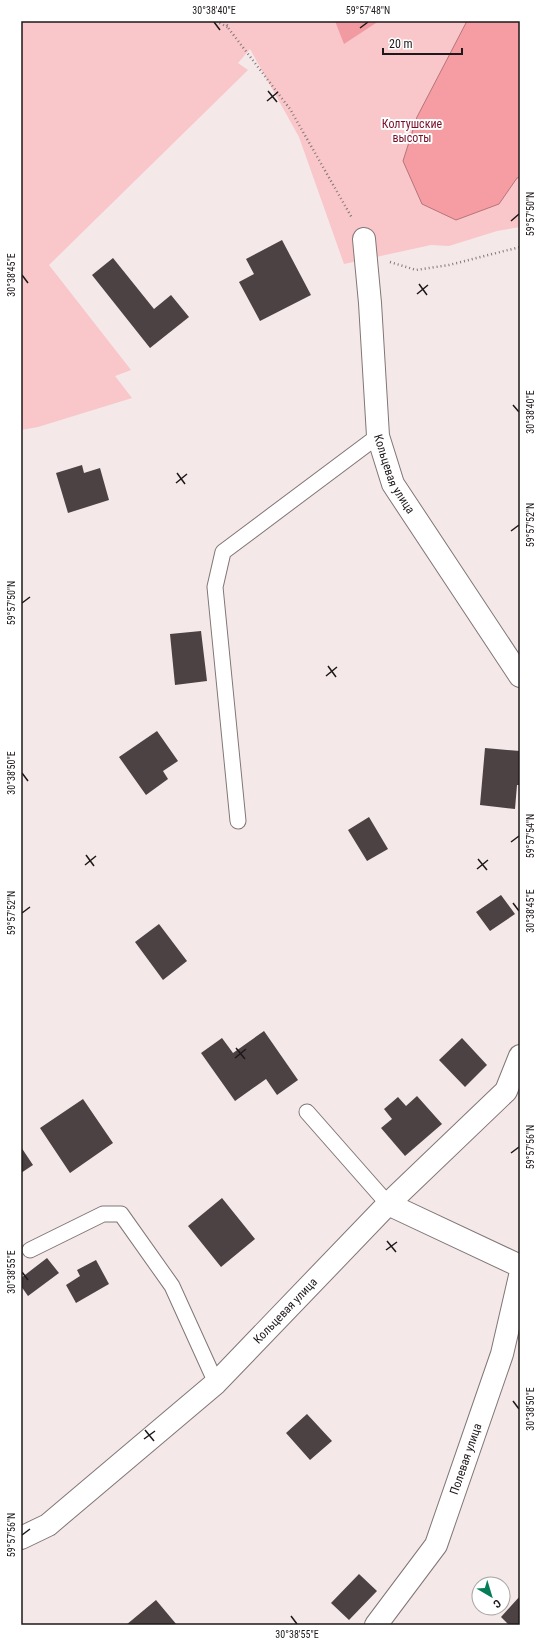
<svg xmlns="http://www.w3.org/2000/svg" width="541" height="1646" font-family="'Roboto Condensed',sans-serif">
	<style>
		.green { fill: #f9c6c9 }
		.forest { fill: #f29aa1 }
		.water { fill: #f69da4; stroke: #b5757a }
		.building { fill: #4c4243 }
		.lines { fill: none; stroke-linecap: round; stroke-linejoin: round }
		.lane-casing { stroke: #807676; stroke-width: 17 }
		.street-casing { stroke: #807676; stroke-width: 24 }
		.path { stroke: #807879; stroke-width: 2.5; stroke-dasharray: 1 3; stroke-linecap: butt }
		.lane { stroke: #fff; stroke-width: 15 }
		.street { stroke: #fff; stroke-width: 22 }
		.ticks { fill: none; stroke: #1d1819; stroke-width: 1.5 }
		.labels { text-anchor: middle; stroke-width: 4; stroke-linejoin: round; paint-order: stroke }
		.park-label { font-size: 12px; fill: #770f28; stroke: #fff }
		.street-label { font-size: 12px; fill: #1d1819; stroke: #fff }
		.neatline { fill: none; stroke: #1d1819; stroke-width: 1.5 }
		.ticks-label { font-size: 10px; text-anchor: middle; fill: #1d1819 }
	</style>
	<rect width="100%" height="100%" fill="#f4e8e9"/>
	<path class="green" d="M 21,21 L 520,21 L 520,227 L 497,231 L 449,246 L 431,245 L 344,264 L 299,137 L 250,49 L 238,63 L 248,70 L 49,265 L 131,370 L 115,376 L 132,398 L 38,427 L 21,430 Z"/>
	<path class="forest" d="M 335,21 L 379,21 L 344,44 Z"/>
	<path class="water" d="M 467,21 L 520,21 L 520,177 L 517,178 L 499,204 L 456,220 L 422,204 L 403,161 L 417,117 Z"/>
	<path class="building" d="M 282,240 L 311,295 L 260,321 L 239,282 L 254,274 L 246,259 Z
		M 113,258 L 154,309 L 171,295 L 189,317 L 150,348 L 92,275 Z
		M 82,465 L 84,473 L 100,468 L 109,500 L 68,513 L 56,473 Z
		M 201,631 L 207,681 L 175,685 L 170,634 Z
		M 157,731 L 178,761 L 163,771 L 168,779 L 146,795 L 119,757 Z
		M 485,748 L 520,751 L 520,785 L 517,785 L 515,809 L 480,805 Z
		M 369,817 L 388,849 L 367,861 L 348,830 Z
		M 501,895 L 515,914 L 490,931 L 476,912 Z
		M 159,924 L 187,961 L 163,980 L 135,942 Z
		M 264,1031 L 298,1080 L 277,1095 L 266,1079 L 235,1101 L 201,1053 L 222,1038 L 233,1053 Z
		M 462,1038 L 487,1065 L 465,1087 L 439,1060 Z
		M 417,1096 L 442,1124 L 405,1156 L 381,1128 L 392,1119 L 384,1109 L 398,1097 L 406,1106 Z
		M 83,1099 L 113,1143 L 70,1173 L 40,1128 Z
		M 21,1147 L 33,1165 L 21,1173 Z
		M 222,1198 L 255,1239 L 221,1267 L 188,1226 Z
		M 47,1258 L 59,1273 L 28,1296 L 21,1286 L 21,1278 Z
		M 96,1260 L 109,1284 L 76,1303 L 66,1285 L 80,1276 L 77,1270 Z
		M 307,1414 L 332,1441 L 310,1460 L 286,1433 Z
		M 359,1574 L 377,1591 L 349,1620 L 331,1603 Z
		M 520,1596 L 520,1625 L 509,1625 L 501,1617 Z
		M 156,1600 L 177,1625 L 126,1625 Z"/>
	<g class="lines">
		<defs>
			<path id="lane" d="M 238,821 L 215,587 L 223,552 L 378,436
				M 307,1112 L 388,1204
				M 30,1250 L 103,1214 L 121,1214 L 172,1286 L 216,1383"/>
			<g id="street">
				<path id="s1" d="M 364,239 L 370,303 L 378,436 L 393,484 L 520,676"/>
				<path d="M 388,1204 L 520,1266"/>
				<path id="s2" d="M 21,1538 L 48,1525 L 216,1383 L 388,1204 L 506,1091 L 520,1056"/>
				<path id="s3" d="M 376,1625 L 436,1545 L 502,1354 L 520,1276"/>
			</g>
		</defs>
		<use href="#lane" class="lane-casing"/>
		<use href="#street" class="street-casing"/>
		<path class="path" d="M 216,21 L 229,28
			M 225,21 L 229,29 L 290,109 L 352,218
			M 390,262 L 416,270 L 449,265 L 520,247"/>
		<use href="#lane" class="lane"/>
		<use href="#street" class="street"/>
	</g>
	<path class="ticks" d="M 214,22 L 220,30M 360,28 L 368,22M 268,91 L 277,102M 267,101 L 278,92M 511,221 L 519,214M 22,275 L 28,283M 419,284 L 427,295M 417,294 L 428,285M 513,405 L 519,412M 177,473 L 185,484M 176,483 L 187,474M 511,531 L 519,525M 22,603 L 30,597M 328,666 L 336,677M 326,676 L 337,667M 22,773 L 28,781M 511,842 L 519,836M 86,855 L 94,866M 478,859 L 487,870M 85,865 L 96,856M 477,869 L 488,860M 513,903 L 519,911M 22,913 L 30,907M 236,1048 L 245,1059M 235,1058 L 246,1049M 511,1153 L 519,1147M 387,1241 L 396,1252M 386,1250 L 397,1242M 22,1272 L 28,1280M 513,1401 L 519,1409M 145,1430 L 154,1441M 144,1439 L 155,1431M 22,1535 L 30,1529M 291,1616 L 297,1624"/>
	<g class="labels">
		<g class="park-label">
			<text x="412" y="128">Колтушские<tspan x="412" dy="14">высоты</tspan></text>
		</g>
		<g class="street-label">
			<text dy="4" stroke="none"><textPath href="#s1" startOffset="239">Кольцевая улица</textPath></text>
			<text dy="4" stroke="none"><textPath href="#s2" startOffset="350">Кольцевая улица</textPath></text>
			<text dy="4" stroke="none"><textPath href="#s3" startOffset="191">Полевая улица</textPath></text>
		</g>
	</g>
	<rect width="541" height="1646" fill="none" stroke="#ffffff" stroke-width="44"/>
	<g transform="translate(491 1596) rotate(142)"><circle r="19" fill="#ffffff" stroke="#a5a3a3"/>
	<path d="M0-3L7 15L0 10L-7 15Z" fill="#077c58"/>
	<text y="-6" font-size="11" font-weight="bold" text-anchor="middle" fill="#1d1819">С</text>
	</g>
	<path d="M383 48v6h79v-6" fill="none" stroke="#1d1819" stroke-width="2"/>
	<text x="389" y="48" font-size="12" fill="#1d1819" stroke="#ffffff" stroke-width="3" paint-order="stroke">20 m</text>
	<rect x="22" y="22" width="497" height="1602" class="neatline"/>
	<g class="ticks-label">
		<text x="214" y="14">30°38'40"E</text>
		<text x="368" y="14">59°57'48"N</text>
		<text transform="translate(530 214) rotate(-90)" y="4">59°57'50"N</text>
		<text transform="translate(11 275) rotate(-90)" y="4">30°38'45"E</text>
		<text transform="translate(530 412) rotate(-90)" y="4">30°38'40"E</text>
		<text transform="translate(530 525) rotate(-90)" y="4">59°57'52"N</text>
		<text transform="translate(11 603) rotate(-90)" y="4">59°57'50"N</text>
		<text transform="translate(11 773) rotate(-90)" y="4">30°38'50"E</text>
		<text transform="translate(530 836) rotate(-90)" y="4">59°57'54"N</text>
		<text transform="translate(530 911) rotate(-90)" y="4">30°38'45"E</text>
		<text transform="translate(11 913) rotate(-90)" y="4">59°57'52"N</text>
		<text transform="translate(530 1147) rotate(-90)" y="4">59°57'56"N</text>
		<text transform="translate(11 1272) rotate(-90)" y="4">30°38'55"E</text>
		<text transform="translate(530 1409) rotate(-90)" y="4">30°38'50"E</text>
		<text transform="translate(11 1535) rotate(-90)" y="4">59°57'56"N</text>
		<text x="297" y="1638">30°38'55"E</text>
	</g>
</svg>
